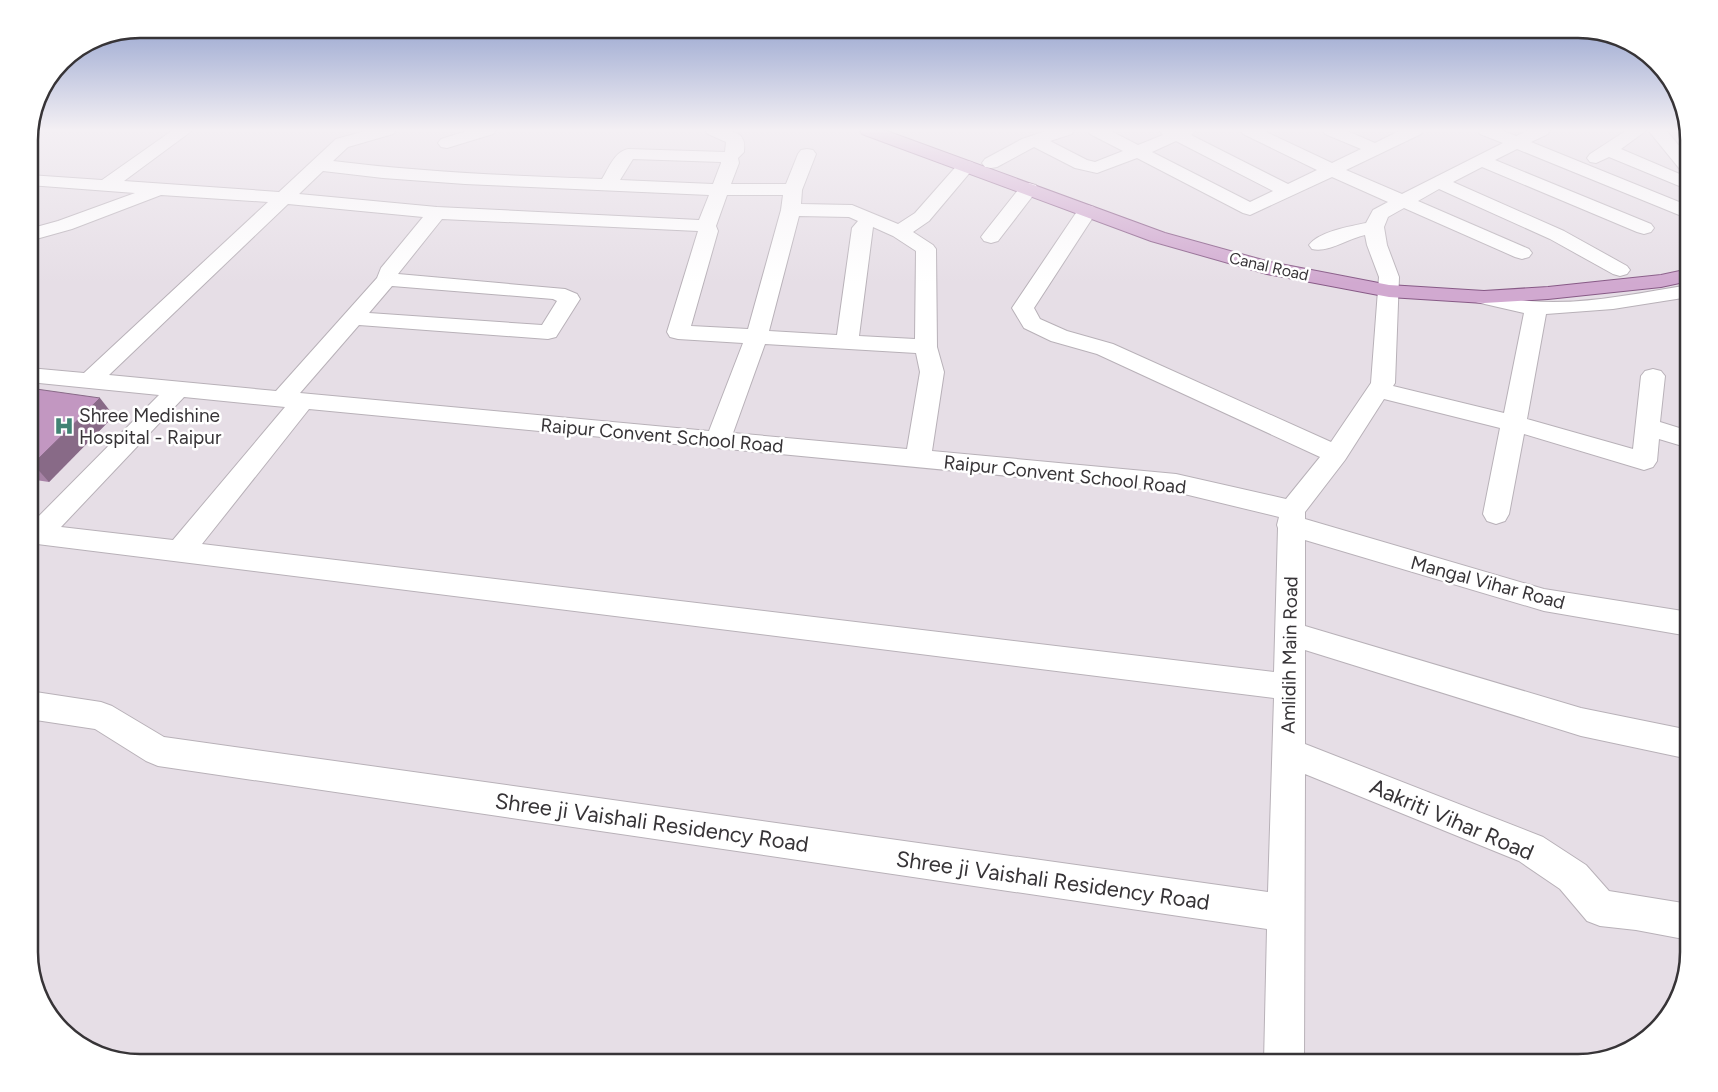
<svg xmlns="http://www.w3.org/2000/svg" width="1718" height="1092" font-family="Figtree,sans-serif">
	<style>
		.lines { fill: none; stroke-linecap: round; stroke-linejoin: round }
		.minor-casing { stroke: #b8b1b8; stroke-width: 2 }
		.major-casing { stroke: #875a86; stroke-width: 2 }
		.minor { fill: #fff; fill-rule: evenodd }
		.major { fill: #d1a9d0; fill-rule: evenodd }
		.wall { fill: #a782a6 }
		.shaded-wall { fill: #886a87 }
		.building { fill: #c297c1; stroke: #886a87 }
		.labels { text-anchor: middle; stroke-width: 5; stroke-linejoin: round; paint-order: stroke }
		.far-street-label { font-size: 16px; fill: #373437; stroke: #fff }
		.poi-label { font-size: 19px; fill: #373437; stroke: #fff; text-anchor: start }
		.street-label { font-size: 19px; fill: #373437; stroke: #fff }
		.near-street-label { font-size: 22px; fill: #373437; stroke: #fff }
		.rim { fill: none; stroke: #373437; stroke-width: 2.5 }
	</style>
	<rect width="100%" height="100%" fill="#e6dee6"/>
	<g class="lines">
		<defs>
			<path id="minor" d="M 173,130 L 193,130 L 124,181 L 279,192 L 336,139 L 369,130 L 396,130 L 393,134 L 348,147 L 333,161 C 422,172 512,176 602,179 C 609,168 614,152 628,149 L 725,152 L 726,142 L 708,134 L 705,130 C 715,130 740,128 743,140 C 745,143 744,148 744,152 L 738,158 L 739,163 L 731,184 L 786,184 L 798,154 L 801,150 L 807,149 L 813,150 L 816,154 L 802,190 L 801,204 L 852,205 L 898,224 L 915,213 L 960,162 L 966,161 L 972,162 L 975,166 L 972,170 L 929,221 L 913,232 L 933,245 L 936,249 L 937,347 L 944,372 L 932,451 L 1176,474 L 1286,499 L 1320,457 L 1097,354 L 1051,341 L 1024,328 L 1012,308 L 1080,207 L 1087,205 L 1094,207 L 1097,211 L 1034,308 L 1040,319 L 1067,331 L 1113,344 L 1331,442 L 1371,383 L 1379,277 L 1367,245 L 1365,235 C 1349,238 1329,253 1312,249 L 1309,245 C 1318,232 1351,226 1366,223 L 1373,210 L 1388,202 L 1332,177 L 1250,215 L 1243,213 L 1137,158 L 1097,173 L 1075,168 L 1034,147 L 997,167 L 991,168 L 985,167 L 982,163 L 985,159 L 1022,139 L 1049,130 L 1074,130 L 1072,134 L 1050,141 L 1087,160 L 1095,162 L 1123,151 L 1090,134 L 1088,130 L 1109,130 L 1138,145 L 1163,135 L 1159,130 L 1197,130 L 1191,135 L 1288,184 L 1317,170 L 1243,134 L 1241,130 L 1262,130 L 1332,163 L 1361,149 L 1325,134 L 1323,130 L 1345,130 L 1375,143 L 1401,130 L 1423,130 L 1421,134 L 1346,170 L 1402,194 L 1503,143 L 1480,134 L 1478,130 L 1501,130 L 1516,136 L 1529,130 L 1550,130 L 1548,134 L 1531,142 L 1689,206 L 1689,219 L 1517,149 L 1495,160 L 1651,224 L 1654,228 L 1651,232 L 1644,234 L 1637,232 L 1482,167 L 1453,182 L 1564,231 L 1627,266 L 1630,270 L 1627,274 L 1620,276 L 1613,274 L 1550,239 L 1439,189 L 1418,201 L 1529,249 L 1532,253 L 1529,257 L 1522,259 L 1515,257 L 1404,208 L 1388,217 L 1384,227 L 1387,245 L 1399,277 L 1395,383 L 1393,386 L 1504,413 L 1524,313 L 1476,302 L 1473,297 L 1476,292 L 1484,291 C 1499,294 1513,300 1529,301 C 1580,306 1639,293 1689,285 L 1689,297 L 1613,309 L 1546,314 L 1527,419 L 1633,449 L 1641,376 L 1645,371 L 1653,369 L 1661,371 L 1665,376 L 1660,422 L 1689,431 L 1689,448 L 1659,439 L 1657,461 L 1653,467 L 1644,470 L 1524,434 L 1509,514 L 1505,521 L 1496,524 L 1487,521 L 1483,514 L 1500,428 L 1384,399 L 1345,460 L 1305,512 L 1305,519 L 1544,589 L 1689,612 L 1689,636 L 1544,611 L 1305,540 L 1305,626 L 1581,708 L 1689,730 L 1689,759 L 1581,736 L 1305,650 L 1305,744 L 1543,837 L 1586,865 L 1609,891 L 1689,904 L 1689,940 L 1636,930 L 1600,926 L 1587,921 L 1560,889 L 1519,861 L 1305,774 L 1304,1063 L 1264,1063 L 1267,929 L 158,766 L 146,761 L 95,729 L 29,719 L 29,691 L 101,702 L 112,706 L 164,737 L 1268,892 L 1274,698 L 29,543 L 29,523 L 32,523 L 159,395 L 29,382 L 29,368 L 84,373 L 268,202 L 161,195 L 72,229 L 29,241 L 29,229 L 58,221 L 135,193 L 29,185 L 29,175 L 102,180 ZM 1176,141 L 1273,191 L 1250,202 L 1152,152 ZM 633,159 L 721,162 L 721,163 L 713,184 L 620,180 ZM 323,171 L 383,178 L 465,184 L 709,195 L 699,220 L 437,207 L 299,194 ZM 727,195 L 783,195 L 781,210 L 748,329 L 691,326 L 718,231 L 716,226 ZM 288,204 L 423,217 L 381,268 L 377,278 L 276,391 L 109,375 ZM 799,216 L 849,217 L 858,221 L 852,228 L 837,335 L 769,331 ZM 442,219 L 698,231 L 667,332 L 670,337 L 678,339 L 743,343 L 709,431 L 300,393 L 359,325 L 548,339 L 556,337 L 580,299 L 577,294 L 565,289 L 398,274 ZM 873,227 L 893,236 L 916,251 L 915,339 L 859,336 ZM 392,286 L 553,299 L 557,301 L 542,325 L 369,313 ZM 765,344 L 916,353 L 920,372 L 907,449 L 733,433 ZM 184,397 L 285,407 L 173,540 L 61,527 ZM 309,409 L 1176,492 L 1279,517 L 1277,525 L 1278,528 L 1274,672 L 202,544 Z
				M 470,130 L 496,130 L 493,134 L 447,148 L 441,147 L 438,143 L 441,139 Z
				M 1627,130 L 1647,130 L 1621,149 L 1689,178 L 1689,190 L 1609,157 L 1596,163 L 1590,162 L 1587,158 L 1590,154 Z
				M 1648,130 L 1666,130 L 1689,158 L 1689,174 L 1683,173 Z
				M 1029,183 L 1036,185 L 1038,189 L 998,241 L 991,243 L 984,241 L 981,237 L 984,233 L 1022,185 Z"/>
			<path id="major" d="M 860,130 L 884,130 L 1165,233 L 1270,262 L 1389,285 L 1484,291 L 1548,287 L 1661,275 L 1689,269 L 1689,281 L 1661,287 L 1548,299 L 1484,303 L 1389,297 L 1267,274 L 1151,241 L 862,134 Z"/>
		</defs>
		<use href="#minor" class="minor-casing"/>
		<use href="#major" class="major-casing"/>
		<use href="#minor" class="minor"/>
		<use href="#major" class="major"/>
	</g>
	<path class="wall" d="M 29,388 L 114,416 L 49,482 L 29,479 Z"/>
	<path class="shaded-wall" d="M 100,398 L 114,416 L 49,482 L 33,464 Z"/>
	<path class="building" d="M 29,388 L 100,398 L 33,464 L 29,464 L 29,431 L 38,423 L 29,422 Z"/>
	<linearGradient id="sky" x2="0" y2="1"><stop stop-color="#8a9aca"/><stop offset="0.46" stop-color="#f4f0f4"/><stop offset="1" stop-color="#f4f0f4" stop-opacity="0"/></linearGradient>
	<rect width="1718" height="283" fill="url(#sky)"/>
	<defs>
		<symbol id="hospital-bare" viewBox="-9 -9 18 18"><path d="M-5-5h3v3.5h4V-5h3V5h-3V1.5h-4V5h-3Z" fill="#418374" stroke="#fff" stroke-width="2.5" paint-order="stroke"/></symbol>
	</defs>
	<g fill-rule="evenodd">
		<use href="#hospital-bare" x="50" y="412" width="28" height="28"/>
	</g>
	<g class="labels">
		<g class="far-street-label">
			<text transform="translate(1269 266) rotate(13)" y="6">Canal Road</text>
		</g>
		<g class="poi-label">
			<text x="79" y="422">Shree Medishine<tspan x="79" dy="22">Hospital - Raipur</tspan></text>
		</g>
		<g class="street-label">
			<text transform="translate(662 435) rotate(5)" y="7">Raipur Convent School Road</text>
			<text transform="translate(1065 474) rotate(6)" y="7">Raipur Convent School Road</text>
			<text transform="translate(1488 582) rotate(15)" y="7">Mangal Vihar Road</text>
			<text transform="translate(1289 655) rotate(-89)" y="7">Amlidih Main Road</text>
		</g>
		<g class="near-street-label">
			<text transform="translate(1452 819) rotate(23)" y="8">Aakriti Vihar Road</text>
			<text transform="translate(652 822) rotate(8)" y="8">Shree ji Vaishali Residency Road</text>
			<text transform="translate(1053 880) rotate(8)" y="8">Shree ji Vaishali Residency Road</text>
		</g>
	</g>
	<path d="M0 0H1718V1092H0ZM140 38H1578A102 102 0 0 1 1680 140V952A102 102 0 0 1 1578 1054H140A102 102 0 0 1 38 952V140A102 102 0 0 1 140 38Z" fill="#fff" fill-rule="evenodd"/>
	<path class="rim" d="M140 38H1578A102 102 0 0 1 1680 140V952A102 102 0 0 1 1578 1054H140A102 102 0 0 1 38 952V140A102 102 0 0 1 140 38Z"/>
</svg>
